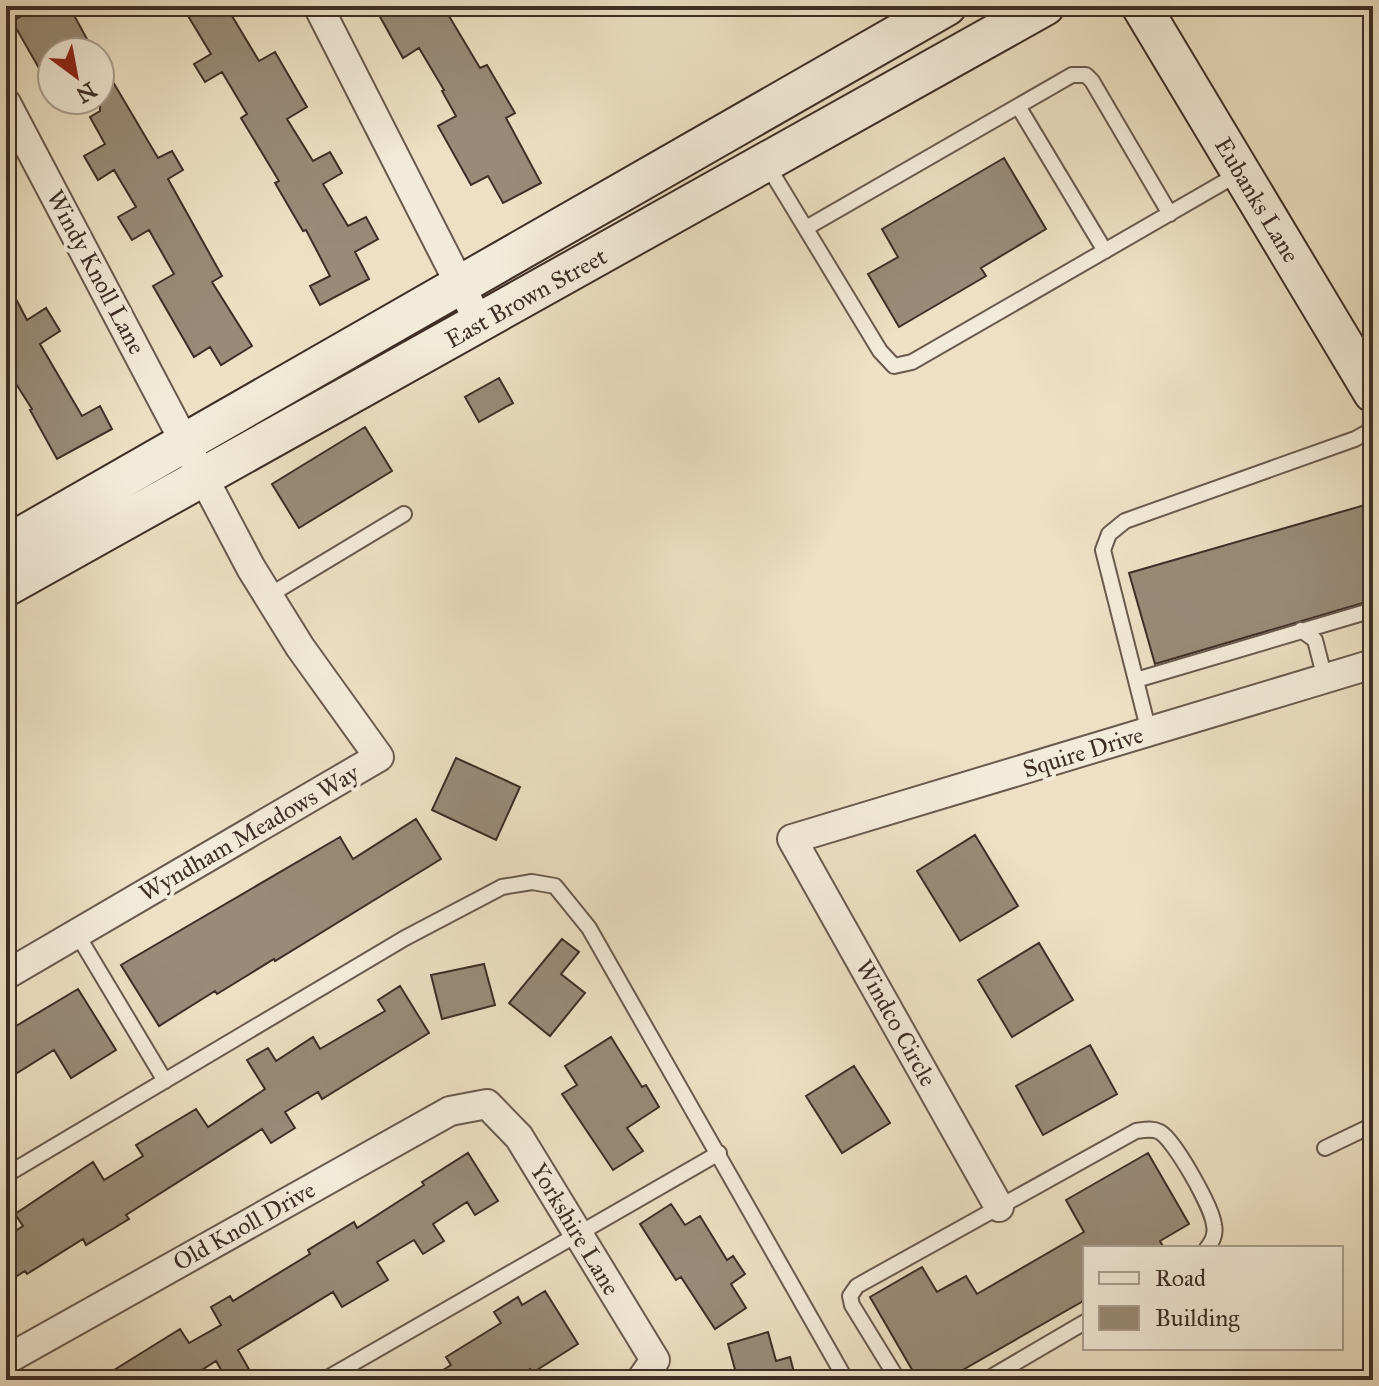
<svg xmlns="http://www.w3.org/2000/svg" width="1379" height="1386" font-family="'IM FELL Great Primer',serif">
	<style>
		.building { fill: #998b78; stroke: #3e2e26; stroke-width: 2 }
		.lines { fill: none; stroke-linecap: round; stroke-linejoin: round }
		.lane-casing { stroke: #6a5a4e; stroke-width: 18 }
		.street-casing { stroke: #6a5a4e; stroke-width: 32 }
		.secondary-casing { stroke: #3e2e26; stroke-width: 42 }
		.lane { stroke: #f3ebd9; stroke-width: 14 }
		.street { stroke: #f3ebd9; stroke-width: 28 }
		.secondary { stroke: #f3ebd9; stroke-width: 38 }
		.labels { text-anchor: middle; stroke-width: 8; stroke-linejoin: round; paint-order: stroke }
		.street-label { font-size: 24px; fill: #3e2e26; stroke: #f3ebd9 }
	</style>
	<rect width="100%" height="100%" fill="#ede0c4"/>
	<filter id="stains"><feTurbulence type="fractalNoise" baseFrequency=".0025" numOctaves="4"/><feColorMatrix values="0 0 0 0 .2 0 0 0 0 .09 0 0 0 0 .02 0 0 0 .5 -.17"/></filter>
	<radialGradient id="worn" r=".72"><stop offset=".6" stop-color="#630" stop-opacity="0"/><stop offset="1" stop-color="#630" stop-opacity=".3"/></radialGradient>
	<path class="building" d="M 40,6 L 69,6 L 94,52 L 52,52 L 52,91 L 12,21 Z
		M 182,6 L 226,6 L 259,61 L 275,52 L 307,107 L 287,119 L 313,161 L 330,152 L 342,173 L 323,184 L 348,226 L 366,217 L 378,239 L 355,252 L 369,279 L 320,305 L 310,286 L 330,276 L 306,230 L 303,231 L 275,183 L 279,181 L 241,118 L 247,114 L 222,72 L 205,82 L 194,64 L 211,54 Z
		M 374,6 L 443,6 L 480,68 L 487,65 L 515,113 L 506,118 L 541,183 L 503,203 L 488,176 L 471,185 L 438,126 L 456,116 L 442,91 L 444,90 L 419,48 L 403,58 Z
		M 100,60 L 158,158 L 172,151 L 183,170 L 168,179 L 222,276 L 212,282 L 252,346 L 221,365 L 210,347 L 194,357 L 153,286 L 174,274 L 149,230 L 132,240 L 118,217 L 136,207 L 114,170 L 98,180 L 84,156 L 105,144 L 90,117 L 100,111 Z
		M 1004,158 L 1046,229 L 981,268 L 986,276 L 899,327 L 868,274 L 898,257 L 882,229 Z
		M 6,280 L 27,320 L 46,308 L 60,331 L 40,344 L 82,416 L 100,406 L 112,429 L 57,459 L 30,410 L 32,409 L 6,368 Z
		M 499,378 L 513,403 L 479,422 L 465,397 Z
		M 365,427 L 392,471 L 299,528 L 272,484 Z
		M 1365,505 L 1373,533 L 1373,600 L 1155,664 L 1129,573 Z
		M 456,758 L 520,787 L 496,840 L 432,810 Z
		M 416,819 L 441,859 L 275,961 L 274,959 L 217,994 L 215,991 L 159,1026 L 121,965 L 340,837 L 353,859 Z
		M 975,835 L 1018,906 L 960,941 L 917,871 Z
		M 562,939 L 579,952 L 561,974 L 585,993 L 550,1036 L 509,1003 Z
		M 1039,943 L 1073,1000 L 1012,1037 L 978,980 Z
		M 484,964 L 495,1005 L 442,1019 L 431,975 Z
		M 400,986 L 429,1033 L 322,1099 L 318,1092 L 285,1112 L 295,1128 L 271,1143 L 262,1129 L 126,1215 L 129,1219 L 86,1245 L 83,1239 L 27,1274 L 25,1271 L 6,1283 L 6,1237 L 23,1226 L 15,1214 L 93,1162 L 104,1180 L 143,1156 L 136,1145 L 196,1109 L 208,1127 L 265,1089 L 247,1060 L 268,1048 L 276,1061 L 313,1037 L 320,1049 L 385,1011 L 378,1000 Z
		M 78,989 L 116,1050 L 71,1078 L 54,1050 L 6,1080 L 6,1032 Z
		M 611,1037 L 642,1087 L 646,1085 L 659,1107 L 627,1128 L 643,1151 L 613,1170 L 562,1094 L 577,1085 L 565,1066 Z
		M 1090,1045 L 1117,1094 L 1043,1135 L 1016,1086 Z
		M 854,1066 L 890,1123 L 842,1153 L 806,1096 Z
		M 468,1153 L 498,1201 L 475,1215 L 467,1202 L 433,1224 L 444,1241 L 423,1254 L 414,1240 L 377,1262 L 388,1280 L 342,1307 L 333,1292 L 238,1350 L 250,1371 L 233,1380 L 227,1380 L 216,1361 L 186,1380 L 98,1380 L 180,1329 L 189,1343 L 221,1325 L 211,1307 L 230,1296 L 233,1301 L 310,1254 L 308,1250 L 354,1222 L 357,1228 L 424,1185 L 422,1182 Z
		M 1148,1153 L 1189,1224 L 1160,1241 L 1164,1248 L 1085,1248 L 1085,1300 L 945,1380 L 918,1380 L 870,1297 L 922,1267 L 937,1292 L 966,1276 L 977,1294 L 1084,1232 L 1066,1200 Z
		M 671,1204 L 685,1225 L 700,1216 L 727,1260 L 733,1256 L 745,1274 L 731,1284 L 746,1308 L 715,1329 L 681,1277 L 676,1280 L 640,1224 Z
		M 545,1291 L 578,1344 L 532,1373 L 530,1369 L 513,1380 L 427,1380 L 451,1365 L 446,1357 L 501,1323 L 494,1312 L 518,1297 L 522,1305 Z
		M 768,1332 L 776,1361 L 790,1357 L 796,1380 L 730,1380 L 729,1375 L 736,1373 L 728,1344 Z"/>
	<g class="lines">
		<defs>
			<path id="lane" d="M 1018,106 L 1105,251
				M 766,163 L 880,351 L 894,366 L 912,362 L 1238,174
				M 806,228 L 1072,75 L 1086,75 L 1092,81 L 1170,214
				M 268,596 L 404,514
				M 1301,630 L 1315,640 L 1325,679
				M 1136,680 L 1373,610
				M 1149,732 L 1103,550 L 1109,534 L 1125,521 L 1355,439 L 1373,429
				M 77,934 L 165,1081
				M 1325,1148 L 1373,1125
				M 6,1175 L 405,938 L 502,887 L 532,882 L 555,886 L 589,928 L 846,1380
				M 324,1380 L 719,1153
				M 898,1380 L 852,1305 L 850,1296 L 857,1286 L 1136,1131 C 1144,1130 1152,1128 1160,1132 C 1175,1141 1212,1207 1214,1225 C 1216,1234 1213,1241 1207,1248
				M 986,1380 L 1085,1322"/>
			<path id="street" d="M 318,6 L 480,324
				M 6,103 L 251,568 L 300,647 L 379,757 L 6,975
				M 999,1207 L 792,839 L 1373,664
				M 6,1360 L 450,1111 L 487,1104 L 519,1137 L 655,1360 L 641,1380"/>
			<path id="secondary" d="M 1141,6 L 1373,393
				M 6,545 L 947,6
				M 6,587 L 1045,6"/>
		</defs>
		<use href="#lane" class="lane-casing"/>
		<use href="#street" class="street-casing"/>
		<use href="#secondary" class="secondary-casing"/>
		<use href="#lane" class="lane"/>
		<use href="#street" class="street"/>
		<use href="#secondary" class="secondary"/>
	</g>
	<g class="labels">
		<g class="street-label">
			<text transform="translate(1257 200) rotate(59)" y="8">Eubanks Lane</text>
			<text transform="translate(96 272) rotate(62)" y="8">Windy Knoll Lane</text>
			<text transform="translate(526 298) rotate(-29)" y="8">East Brown Street</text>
			<text transform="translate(1083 752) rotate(-17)" y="8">Squire Drive</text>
			<text transform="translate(249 833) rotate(-30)" y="8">Wyndham Meadows Way</text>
			<text transform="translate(896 1023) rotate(61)" y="8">Windco Circle</text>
			<text transform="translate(244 1226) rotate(-29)" y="8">Old Knoll Drive</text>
			<text transform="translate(575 1229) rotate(59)" y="8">Yorkshire Lane</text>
		</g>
	</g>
	<rect width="1379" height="1386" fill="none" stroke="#ede0c4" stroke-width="32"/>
	<rect x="8" y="8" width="1363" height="1370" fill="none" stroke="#3e2e26" stroke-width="4"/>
	<rect x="16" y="16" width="1347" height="1354" fill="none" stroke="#3e2e26" stroke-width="2"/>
	<rect x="1083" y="1246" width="260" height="104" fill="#f3ebd9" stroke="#ab9f91" stroke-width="2"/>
	<rect x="1099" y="1272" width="40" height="12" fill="#f3ebd9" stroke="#ab9f91" stroke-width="2"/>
	<text x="1155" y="1286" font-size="24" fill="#3e2e26">Road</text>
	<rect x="1099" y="1306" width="40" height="24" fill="#998b78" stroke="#ab9f91" stroke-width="2"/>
	<text x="1155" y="1326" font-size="24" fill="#3e2e26">Building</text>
	<g transform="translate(76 76) rotate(148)"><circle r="38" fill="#f3ebd9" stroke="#ab9f91" stroke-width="2"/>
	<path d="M0-6L14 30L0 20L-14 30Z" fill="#8f2418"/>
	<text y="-12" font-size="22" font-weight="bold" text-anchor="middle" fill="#3e2e26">N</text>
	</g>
	<rect width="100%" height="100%" filter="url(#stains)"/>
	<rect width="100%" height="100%" fill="url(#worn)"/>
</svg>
